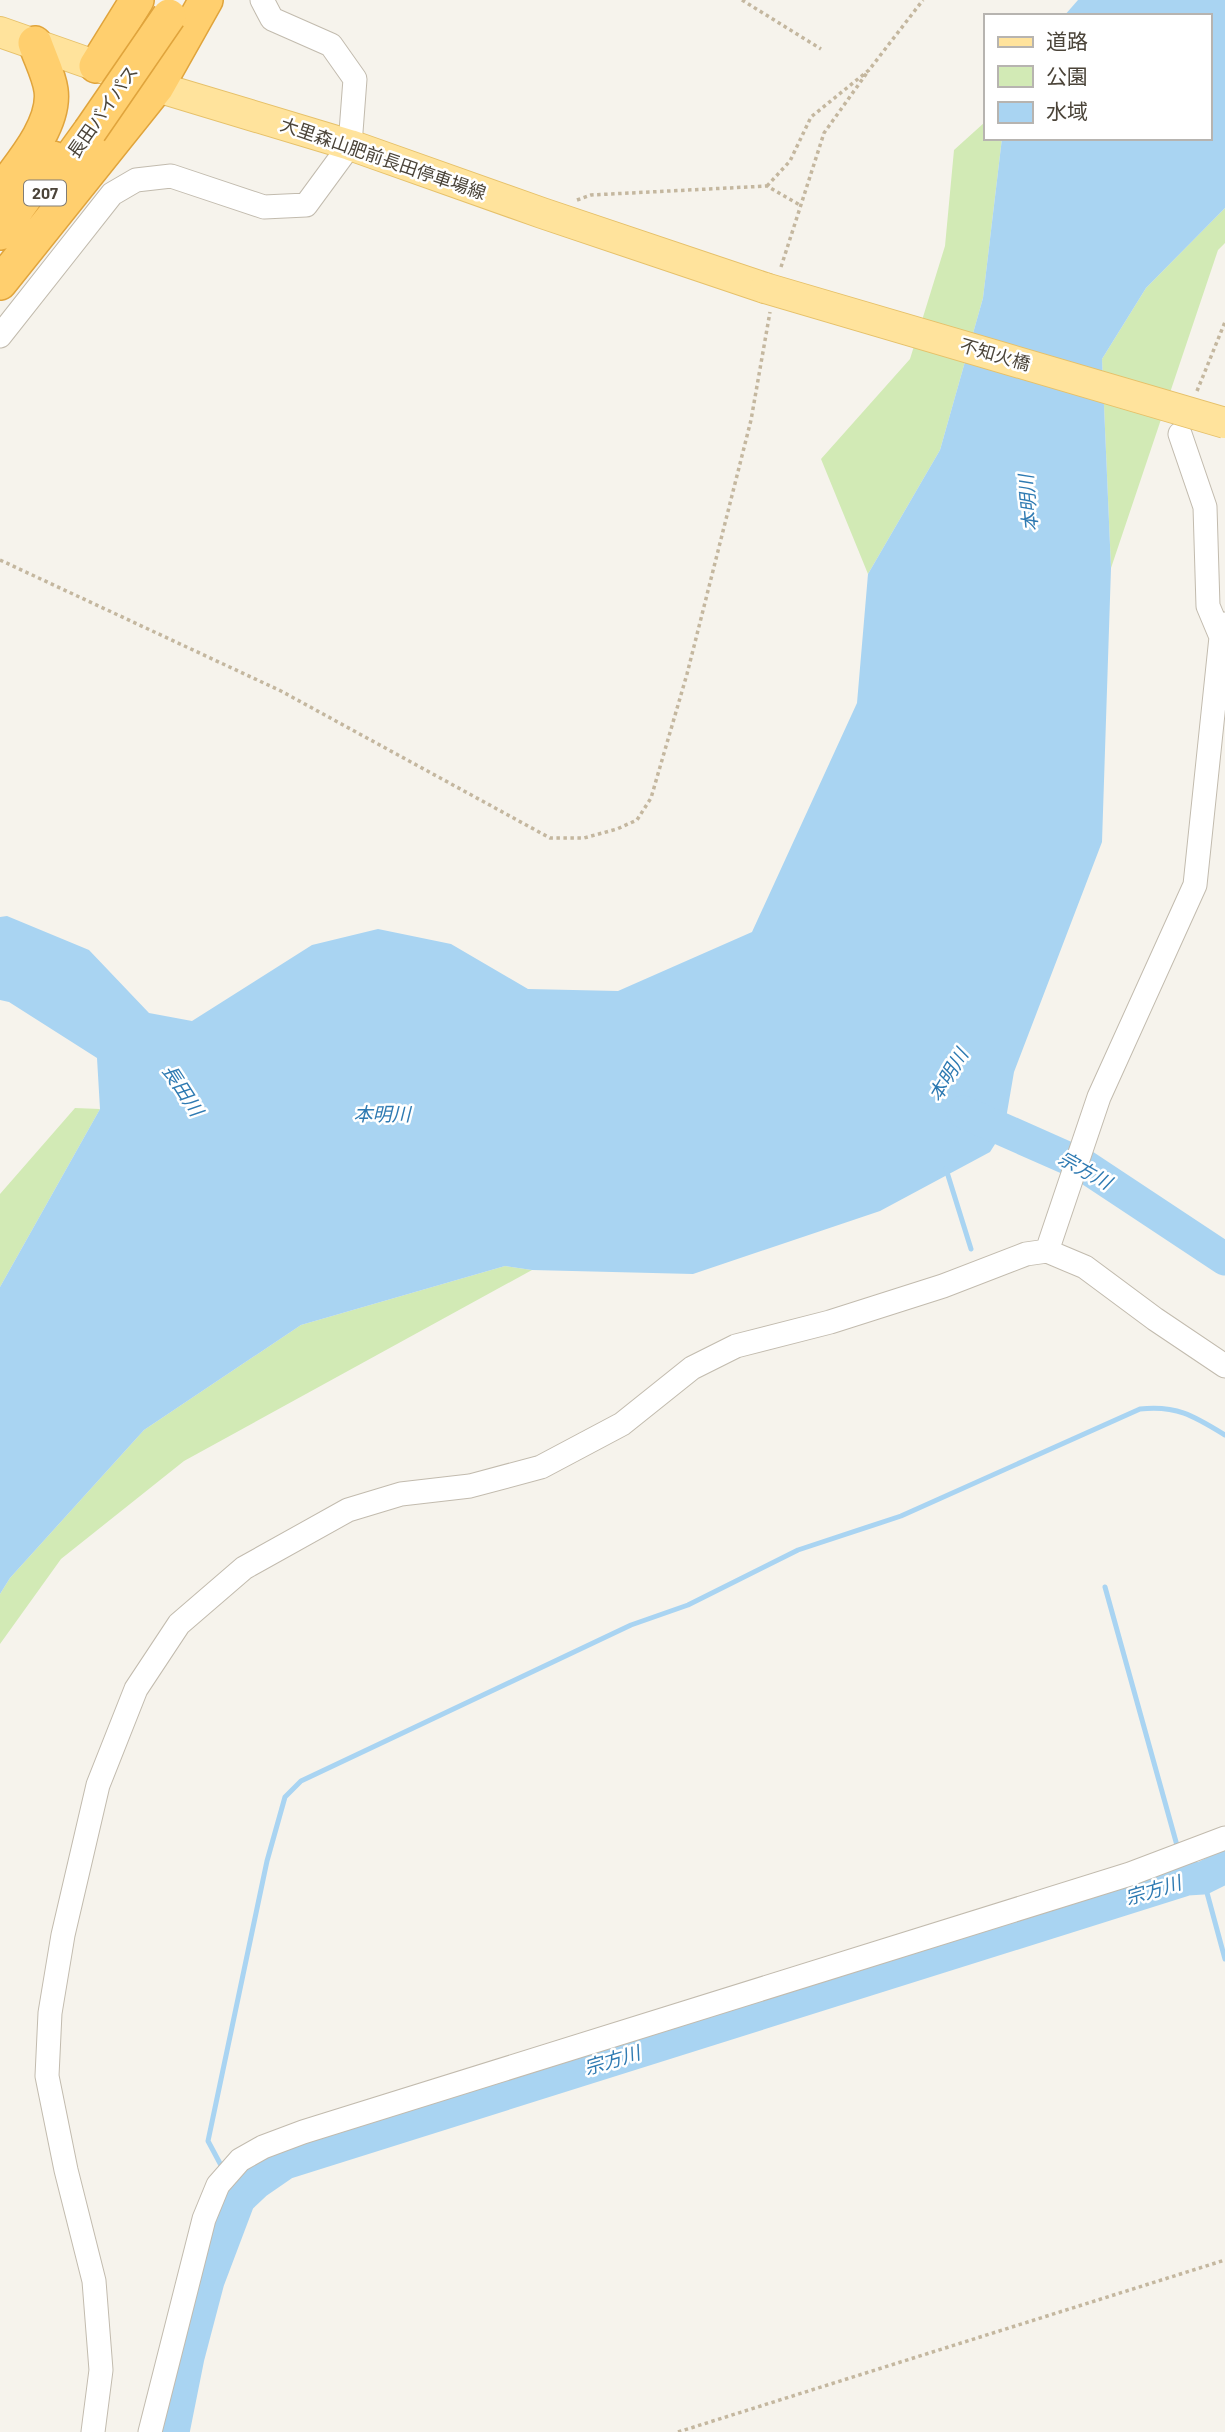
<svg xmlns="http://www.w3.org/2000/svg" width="1225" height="2432" font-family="Barlow,'Noto Sans JP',sans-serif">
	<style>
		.green { fill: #d2eab5 }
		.water { fill: #a9d4f2 }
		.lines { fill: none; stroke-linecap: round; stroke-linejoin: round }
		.stream { stroke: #a9d4f2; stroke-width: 5 }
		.river { stroke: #a9d4f2; stroke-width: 33 }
		.minor-casing { stroke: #c2bbae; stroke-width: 25 }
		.major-casing { stroke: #e6c16a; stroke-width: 32 }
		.highway-casing { stroke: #e0a43c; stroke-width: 36 }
		.path { stroke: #c4b79f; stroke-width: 3.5; stroke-dasharray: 3.5 3.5; stroke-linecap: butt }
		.minor { stroke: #fff; stroke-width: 23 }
		.major { stroke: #ffe39c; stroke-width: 30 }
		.highway { stroke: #ffcf6e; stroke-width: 33 }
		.major-bridge-casing { stroke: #e6c16a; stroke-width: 32; stroke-linecap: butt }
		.highway-bridge-casing { stroke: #e0a43c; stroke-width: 36; stroke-linecap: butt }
		.major-bridge { stroke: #ffe39c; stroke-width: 30 }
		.highway-bridge { stroke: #ffcf6e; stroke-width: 33 }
		.labels { text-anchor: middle; stroke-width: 5; stroke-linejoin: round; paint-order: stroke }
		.shield { fill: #fff; stroke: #817c74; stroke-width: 2 }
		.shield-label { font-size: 16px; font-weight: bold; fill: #4b4439 }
		.street-label { font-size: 18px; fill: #4b4439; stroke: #fff }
		.water-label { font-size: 19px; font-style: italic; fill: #2e7ab2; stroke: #fff }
	</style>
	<rect width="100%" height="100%" fill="#f6f3ec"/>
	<path class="green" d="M 985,122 L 985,138 L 1002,138 L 983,298 L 940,450 L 868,574 L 821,459 L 910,359 L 945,246 L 954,150 Z
		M 1225,208 L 1225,243 L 1218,250 L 1111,568 L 1102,359 L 1146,288 Z
		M 75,1108 L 100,1109 L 0,1287 L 0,1194 Z
		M 505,1266 L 532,1270 L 184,1461 L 61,1559 L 0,1644 L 0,1594 L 10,1578 L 144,1430 L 301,1325 Z"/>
	<path class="water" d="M 1078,0 L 1225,0 L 1225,208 L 1146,288 L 1102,359 L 1111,568 L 1102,842 L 1014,1072 L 1004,1130 L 990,1152 L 880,1211 L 693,1274 L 532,1270 L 505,1266 L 301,1325 L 144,1430 L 10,1578 L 0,1594 L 0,1287 L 100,1109 L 97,1058 L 9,1002 L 0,1000 L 0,917 L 7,916 L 89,950 L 149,1013 L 192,1021 L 312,945 L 378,929 L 451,944 L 528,989 L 618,991 L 752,932 L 857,703 L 868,574 L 940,450 L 983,298 L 1002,138 L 1209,138 L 1209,16 L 1064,16 Z"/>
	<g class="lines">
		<path class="stream" d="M 946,1169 L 971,1249
			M 1105,1587 L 1178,1849
			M 1182,1862 L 1187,1879
			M 1203,1878 L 1225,1959
			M 223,2169 L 208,2141 L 267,1861 L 285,1797 L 301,1781 L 631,1625 L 688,1605 L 798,1550 L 901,1516 L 1140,1409 C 1177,1405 1194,1416 1225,1435
			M 229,2181 L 239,2199"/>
		<path class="river" d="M 963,1112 L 1083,1165 L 1225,1259
			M 173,2432 L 188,2357 L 208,2281 L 239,2199 L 256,2183 L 285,2163 L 1187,1879 L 1203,1878 L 1225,1867"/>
		<defs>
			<path id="minor" d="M 0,336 L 112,194 L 136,180 L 171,176 L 264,207 L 306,205 L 350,145 L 355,79 L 331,45 L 272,19 L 262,0
				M 1180,434 L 1205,507 L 1208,606 L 1221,637
				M 1047,1251 L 1099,1097 L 1195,885 L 1221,637 L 1225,624
				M 93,2432 L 101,2370 L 94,2281 L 66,2170 L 47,2076 L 50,2013 L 63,1935 L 98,1785 L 136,1689 L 179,1624 L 244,1568 L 348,1510 L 401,1494 L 470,1486 L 541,1467 L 622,1424 L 692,1368 L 736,1346 L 830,1322 L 943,1286 L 1026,1254 L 1047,1251 L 1085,1267 L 1155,1319 L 1225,1366
				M 150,2432 L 204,2219 L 218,2185 L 240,2160 L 263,2147 L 303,2132 L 1130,1874 L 1225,1838"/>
			<path id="major" d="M 0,32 L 157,87 L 350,145 L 542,213 L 765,288"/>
			<path id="highway" d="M 96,66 L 137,0
				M 48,189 L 90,131
				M 0,192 C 19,166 56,125 51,90 C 49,75 40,58 35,43
				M 0,233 L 53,158
				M 0,283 L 157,87 L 206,0"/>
		</defs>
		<use href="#minor" class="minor-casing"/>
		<use href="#major" class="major-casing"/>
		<use href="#highway" class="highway-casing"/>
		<path class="path" d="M 742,0 L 821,49
			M 767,186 L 790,161 L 811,117 L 869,70 L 923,0
			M 577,200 L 591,195 L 767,186 L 800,205
			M 781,267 L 824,133 L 869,70
			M 1197,391 L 1225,322
			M 0,560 L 281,691 L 550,838 L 584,838 L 617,829 L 637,820 L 651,798 L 687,674 L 751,420 L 770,312
			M 678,2432 L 1225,2260"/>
		<use href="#minor" class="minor"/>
		<use href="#major" class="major"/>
		<use href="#highway" class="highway"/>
		<defs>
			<path id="major-bridge" d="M 765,288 L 1225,423"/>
			<path id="highway-bridge" d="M 90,131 L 169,16"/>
		</defs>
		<use href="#major-bridge" class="major-bridge-casing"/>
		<use href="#highway-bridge" class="highway-bridge-casing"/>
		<use href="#major-bridge" class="major-bridge"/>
		<use href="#highway-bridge" class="highway-bridge"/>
	</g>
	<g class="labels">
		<rect class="shield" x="24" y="180.5" width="42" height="25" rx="5"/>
		<g class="shield-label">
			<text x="45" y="199">207</text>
		</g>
		<g class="street-label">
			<text transform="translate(103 112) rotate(-55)" y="6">長田バイパス</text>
			<text transform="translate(383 159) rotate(19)" y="6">大里森山肥前長田停車場線</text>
			<text transform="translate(995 355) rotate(16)" y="6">不知火橋</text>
		</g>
		<g class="water-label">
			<text transform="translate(1028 503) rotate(-95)" y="7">本明川</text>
			<text transform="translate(948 1075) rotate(-59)" y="7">本明川</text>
			<text transform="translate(183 1090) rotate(57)" y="7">長田川</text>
			<text x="382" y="1121">本明川</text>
			<text transform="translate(1085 1170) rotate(29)" y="7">宗方川</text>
			<text transform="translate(1153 1890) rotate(-17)" y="7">宗方川</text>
			<text transform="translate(612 2060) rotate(-17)" y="7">宗方川</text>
		</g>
	</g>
	<rect x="984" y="14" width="228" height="126" fill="#ffffff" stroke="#b7b4b0" stroke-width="2"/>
	<rect x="998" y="37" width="35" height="10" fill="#ffe39c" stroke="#b7b4b0" stroke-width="2"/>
	<text x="1046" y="49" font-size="21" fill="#4b4439">道路</text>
	<rect x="998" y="66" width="35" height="21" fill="#d2eab5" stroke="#b7b4b0" stroke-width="2"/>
	<text x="1046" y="84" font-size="21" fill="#4b4439">公園</text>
	<rect x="998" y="102" width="35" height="21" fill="#a9d4f2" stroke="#b7b4b0" stroke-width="2"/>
	<text x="1046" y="119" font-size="21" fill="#4b4439">水域</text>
</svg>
